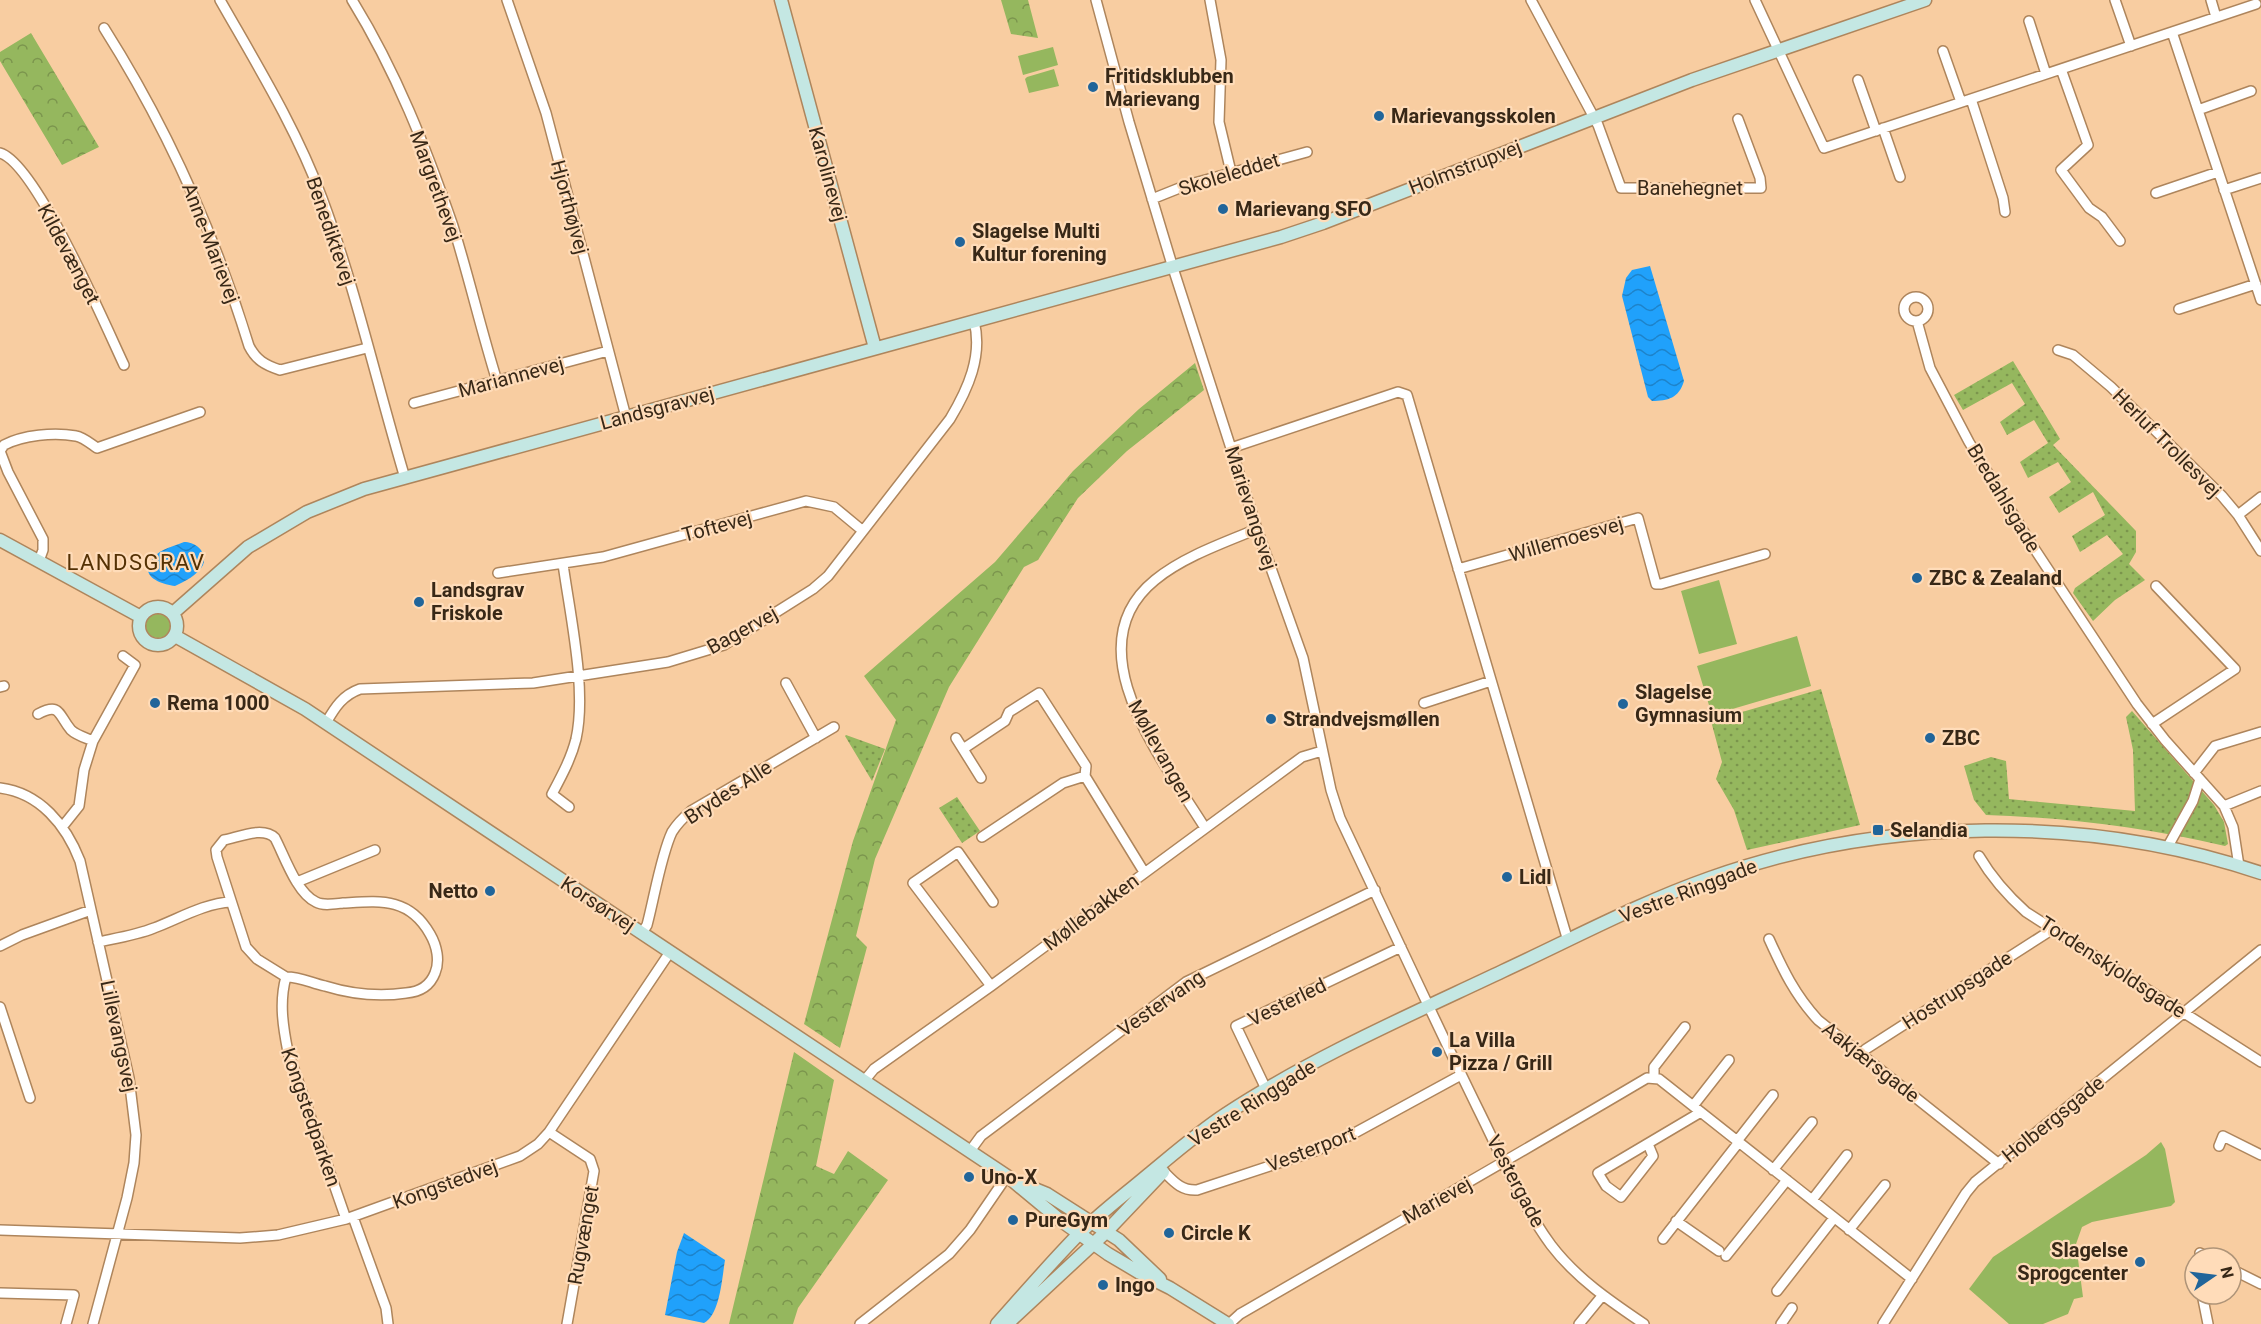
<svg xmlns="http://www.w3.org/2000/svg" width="2261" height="1324" font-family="Roboto,sans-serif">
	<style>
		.green { fill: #95b75e }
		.forest { fill: url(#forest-crowns) }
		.park { fill: url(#park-dots) }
		.water { fill: url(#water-waves) }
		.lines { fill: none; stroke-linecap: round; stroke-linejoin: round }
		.street-casing { stroke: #ae855c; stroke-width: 12 }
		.secondary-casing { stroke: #ae855c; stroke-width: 15 }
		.street { stroke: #fff; stroke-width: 9 }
		.secondary { stroke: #c4e7e3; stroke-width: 12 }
		.poi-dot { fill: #21659a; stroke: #ffdcb9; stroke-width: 2 }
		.labels { text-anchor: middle; stroke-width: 4.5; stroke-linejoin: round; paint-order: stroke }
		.poi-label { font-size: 20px; font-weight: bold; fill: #382817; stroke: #ffdcb9; text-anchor: start }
		.street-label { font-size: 20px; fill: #382817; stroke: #ffdcb9 }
		.quarter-label { font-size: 22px; letter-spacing: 1.5px; fill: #543104; stroke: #ffdcb9 }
	</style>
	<defs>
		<pattern id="forest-crowns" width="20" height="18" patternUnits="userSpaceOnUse" patternTransform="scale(1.5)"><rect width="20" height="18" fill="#95b75e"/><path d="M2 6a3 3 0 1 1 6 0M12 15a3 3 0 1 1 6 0" fill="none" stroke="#7b954d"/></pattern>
		<pattern id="park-dots" width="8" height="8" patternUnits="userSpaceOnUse" patternTransform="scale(1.5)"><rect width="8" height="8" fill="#95b75e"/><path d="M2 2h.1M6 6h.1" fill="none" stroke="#7b954d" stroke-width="1.8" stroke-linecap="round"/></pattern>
		<pattern id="water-waves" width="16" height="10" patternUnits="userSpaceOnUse" patternTransform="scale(1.5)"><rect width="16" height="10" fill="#20a1fb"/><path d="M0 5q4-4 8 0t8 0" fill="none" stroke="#1d83ca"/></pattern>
	</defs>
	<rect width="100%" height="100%" fill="#f8cda1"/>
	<path class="green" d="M 1053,47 L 1058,65 L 1023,75 L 1018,56 Z
		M 1054,69 L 1059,86 L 1029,93 L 1025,79 L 1027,77 Z
		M 1719,580 L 1737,644 L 1699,654 L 1681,591 Z
		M146 626a12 12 0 1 1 24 0a12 12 0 1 1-24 0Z
		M 1797,636 L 1811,686 L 1712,715 L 1697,666 Z
		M 2161,1142 L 2165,1149 L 2175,1202 L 2171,1206 L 2092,1222 L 2082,1227 L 2076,1244 L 2083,1297 L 2074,1299 L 2068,1314 L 2043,1324 L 2009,1324 L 1969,1289 L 1993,1257 L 2146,1155 Z"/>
	<path class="forest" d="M 1001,0 L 1028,0 L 1038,38 L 1011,34 Z
		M 31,33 L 99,147 L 62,165 L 0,61 L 0,52 Z
		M 1195,363 L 1204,390 L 1127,451 L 1078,498 L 1038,560 L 1024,567 L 949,687 L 875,859 L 856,936 L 867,947 L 840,1048 L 804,1024 L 853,841 L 896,720 L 864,676 L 995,562 L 1073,471 L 1139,409 Z
		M 794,1052 L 834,1080 L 816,1166 L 834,1174 L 848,1151 L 888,1180 L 798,1308 L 793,1324 L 729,1324 Z"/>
	<path class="park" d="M 2013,361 L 2060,439 L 2053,445 L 2136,531 L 2136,552 L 2129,564 L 2145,580 L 2115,600 L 2093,621 L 2073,593 L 2075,588 L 2123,554 L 2107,535 L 2080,552 L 2072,536 L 2105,515 L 2093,492 L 2059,513 L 2049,497 L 2071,482 L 2058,462 L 2028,478 L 2020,462 L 2048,443 L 2034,420 L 2007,435 L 2000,422 L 2025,404 L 2012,383 L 1963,410 L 1954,395 Z
		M 1821,689 L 1860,825 L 1747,850 L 1734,810 L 1716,779 L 1722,762 L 1711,721 Z
		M 2132,711 L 2214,805 L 2224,822 L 2228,844 L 2225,846 C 2143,827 2070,818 1986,815 L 1974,800 L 1964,766 L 1991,757 L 2006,761 L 2009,799 L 2135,811 L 2133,750 L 2126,717 Z
		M 846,735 L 885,749 L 872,781 L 845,736 Z
		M 957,797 L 980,831 L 962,843 L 939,808 Z"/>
	<path class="water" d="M 1650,266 L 1684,381 C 1679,398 1668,401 1652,401 L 1648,397 L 1622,296 L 1626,278 L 1632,270 Z
		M 184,542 C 196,542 208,552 203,565 C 199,574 184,582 175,586 C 160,584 137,576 154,557 C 161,549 174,546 184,542 Z
		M 684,1233 L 725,1260 C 722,1278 720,1315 704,1323 L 665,1315 L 677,1252 Z"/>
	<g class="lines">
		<defs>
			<path id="street" d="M 220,0 C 257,65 296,128 322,198 C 356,289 377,385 405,478
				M 352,0 C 396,71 426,148 453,226 C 469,277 481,330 497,381
				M 507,0 L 546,113 L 626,417
				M 1096,0 L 1129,122 L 1173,268 L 1257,529 L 1303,658 L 1331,790 L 1340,818 C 1386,915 1431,1013 1478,1109 C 1501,1155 1521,1204 1551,1245 C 1576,1278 1610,1301 1644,1324
				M 1210,0 L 1221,60 L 1219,122 L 1231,172
				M 1531,0 L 1598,125 L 1621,188 L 1761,188 L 1760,178 L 1738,119
				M 1755,0 L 1824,148 L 2256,4
				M 2115,0 L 2131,46
				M 2211,0 L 2216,17
				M 2029,21 L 2046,74
				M 104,28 C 168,129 214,232 249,346 C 256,360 265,365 280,370 L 367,348
				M 2172,32 L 2261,300
				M 1943,51 L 1961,102
				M 2061,69 L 2088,145 L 2061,170 L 2089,208 L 2102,217 L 2120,241
				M 1858,80 L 1876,131
				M 1971,99 L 2003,198 L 2005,212
				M 2198,110 L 2251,91
				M 1883,128 L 1900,177
				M 0,153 C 36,163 106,327 124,365
				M 2224,190 L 2261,178
				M 2156,193 L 2218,172
				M 1152,199 L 1187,185 L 1307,152
				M1904 309a12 12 0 1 1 24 0a12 12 0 1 1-24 0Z
				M 2179,309 L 2256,284
				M 1917,321 L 1930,368 L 1969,442 L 2030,542 L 2137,704 L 2165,740 L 2224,806 L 2233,827 L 2239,866
				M 2058,350 L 2073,355 L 2111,387 L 2222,496 L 2238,515 L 2261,551
				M 414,403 L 608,351
				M 1231,448 L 1398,392 L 1407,395 L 1568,941
				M 2238,515 L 2261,497
				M 39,561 L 43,550 L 43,539 L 8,472 L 0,451 L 4,445 C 23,435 54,432 76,436 C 83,437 91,444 97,448 L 200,412
				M 563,564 C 570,615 587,690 576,739 C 571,759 561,777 552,794 L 569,807
				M 1458,569 L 1638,518 L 1656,584 L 1661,584 L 1765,554
				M 498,573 L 603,557 L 806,501 L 834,507 L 863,531
				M 786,683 L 816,738
				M 0,687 L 4,686
				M 1424,703 L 1491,681
				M 38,714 C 61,702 58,715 71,730 C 76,735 86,738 93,741
				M 326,723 C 335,707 343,695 360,689 L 533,683 L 668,662 L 724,645 L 813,589 L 828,576 L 950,419 C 968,389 983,356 974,321
				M 2152,724 L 2235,669 L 2156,586
				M 956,738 L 981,778
				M 963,749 L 1005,721 L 1009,712 L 1039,693 L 1086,766 L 1085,776 L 1063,783 L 982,837
				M 2194,773 L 2215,746 L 2261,732
				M 1085,776 L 1144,872
				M 0,788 C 40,793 66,825 80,861 L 129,1078 L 136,1135 L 134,1163 L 127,1198 L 93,1324
				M 2224,806 L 2261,791
				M 63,826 L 79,806 L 84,770 L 93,741 L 135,665 L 123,656
				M 1205,828 C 1165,763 1071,648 1155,580 C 1183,557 1223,543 1257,529
				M 2167,848 L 2193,801 L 2200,779
				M 1979,856 C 1992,878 2007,895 2026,912 L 2261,1062
				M 297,882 L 375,850
				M 642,933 L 647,925 C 654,899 661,855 672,832 C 677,824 684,817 691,811 L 834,727
				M 1769,939 C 1783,970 1795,995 1818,1020 L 1999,1164
				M 98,942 C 117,938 137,935 154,928 C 178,919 205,903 231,902
				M 0,946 L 22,935 L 91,910
				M 286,977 L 257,959 L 246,947 L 217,857 L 216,850 L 224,840 C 239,837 263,826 275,838 C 284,855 297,894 316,902 C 323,906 334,904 343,903 C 380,901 409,897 430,934 C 437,946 440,961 435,973 C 430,986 419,992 406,993 C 379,997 351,994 325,986 C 311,983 301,977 286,977 C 279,1002 283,1027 288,1052 L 346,1219
				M 991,986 L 913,883 L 958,852 L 993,902
				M 0,1007 L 30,1098
				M 1862,1053 L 1866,1049 L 2053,929
				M 1654,1077 L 1654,1067 L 1685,1027
				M 864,1081 L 874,1069 L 991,986 L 1302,757 L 1322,751
				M 1266,1089 L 1236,1026 L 1401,947
				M 1693,1106 L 1729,1060
				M 549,1132 L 590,1159 L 594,1171 L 567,1324
				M 1737,1141 L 1773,1095
				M 1648,1144 L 1653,1156 L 1621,1197 L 1606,1186 L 1598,1173 L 1701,1112
				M 2219,1146 L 2223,1136 L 2261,1155
				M 970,1151 L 981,1136 L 1186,982 L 1375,890
				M 1160,1168 C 1172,1179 1179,1191 1197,1190 L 1315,1151 L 1351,1135 L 1461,1075
				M 1773,1170 L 1812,1122
				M 1812,1200 L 1847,1155
				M 353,1217 L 386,1308 L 388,1324
				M 1676,1221 L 1719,1251
				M 0,1230 L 240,1238 L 278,1235 L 346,1219 L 520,1156 L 538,1144 L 549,1132 L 670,952
				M 1849,1230 L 1885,1185
				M 1663,1239 L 1739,1142
				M 2200,1253 L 2210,1258
				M 1726,1256 L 1787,1180
				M 2231,1269 L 2261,1284
				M 1777,1291 L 1834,1218
				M 0,1293 L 74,1295 L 66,1324
				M 2202,1294 L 2208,1324
				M 860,1324 L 949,1254 L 970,1230 L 1007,1176
				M 1229,1324 L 1240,1314 C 1376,1235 1512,1158 1647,1078 L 1659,1079 L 1912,1279
				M 1579,1324 L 1602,1296
				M 1781,1324 L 1792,1308
				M 1883,1324 L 1966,1193 L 1975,1182 L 2261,950"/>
			<path id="secondary" d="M 781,0 L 875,348
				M 0,540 L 141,617
				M139 626a19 19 0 1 1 38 0a19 19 0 1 1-38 0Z
				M 173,613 L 248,547 L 307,512 L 364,489 L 1281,237 L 1323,223 L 1692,80 L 1925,0
				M 175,636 L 305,709 L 1007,1176 L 1060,1220 L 1108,1254 L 1140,1273 L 1170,1288 L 1228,1324
				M 1025,1185 L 1047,1194 L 1119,1240 L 1160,1279
				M 997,1324 C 1022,1296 1047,1267 1073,1240 C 1094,1218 1119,1199 1143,1179 C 1170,1157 1197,1133 1226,1114 C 1313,1057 1410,1015 1503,971 C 1572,939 1639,903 1710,878 C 1883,817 2087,814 2261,873
				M 1007,1324 L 1106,1232 L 1163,1172"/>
		</defs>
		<use href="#street" class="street-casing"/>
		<use href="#secondary" class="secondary-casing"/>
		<use href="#street" class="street"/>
		<use href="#secondary" class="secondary"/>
	</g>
	<g class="poi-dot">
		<circle cx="1093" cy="87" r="6"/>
		<circle cx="1379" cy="116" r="6"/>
		<circle cx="1223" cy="209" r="6"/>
		<circle cx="960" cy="242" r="6"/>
		<circle cx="1917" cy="578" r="6"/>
		<circle cx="419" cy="602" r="6"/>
		<circle cx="155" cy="703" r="6"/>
		<circle cx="1623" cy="704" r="6"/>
		<circle cx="1271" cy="719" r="6"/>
		<circle cx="1930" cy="738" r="6"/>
		<rect x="1872" y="824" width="12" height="12" rx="3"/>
		<circle cx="1507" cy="877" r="6"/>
		<circle cx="490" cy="891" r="6"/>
		<circle cx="1437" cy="1052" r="6"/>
		<circle cx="969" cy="1177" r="6"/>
		<circle cx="1013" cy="1220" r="6"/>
		<circle cx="1169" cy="1233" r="6"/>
		<circle cx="2140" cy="1262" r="6"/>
		<circle cx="1103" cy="1285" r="6"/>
	</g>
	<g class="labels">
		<g class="poi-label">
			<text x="1105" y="83">Fritidsklubben<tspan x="1105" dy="23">Marievang</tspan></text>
			<text x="1391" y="123">Marievangsskolen</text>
			<text x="1235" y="216">Marievang SFO</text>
			<text x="972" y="238">Slagelse Multi<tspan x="972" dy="23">Kultur forening</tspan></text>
			<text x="1929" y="585">ZBC &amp; Zealand</text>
			<text x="431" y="597">Landsgrav<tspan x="431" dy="23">Friskole</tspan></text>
			<text x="1635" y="699">Slagelse<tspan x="1635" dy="23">Gymnasium</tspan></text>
			<text x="167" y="710">Rema 1000</text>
			<text x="1283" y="726">Strandvejsmøllen</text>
			<text x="1942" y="745">ZBC</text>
			<text x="1890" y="837">Selandia</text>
			<text x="1519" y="884">Lidl</text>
			<text x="478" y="898" text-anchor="end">Netto</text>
			<text x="1449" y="1047">La Villa<tspan x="1449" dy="23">Pizza / Grill</tspan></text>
			<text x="981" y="1184">Uno-X</text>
			<text x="1025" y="1227">PureGym</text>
			<text x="1181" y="1240">Circle K</text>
			<text x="2128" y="1257" text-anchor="end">Slagelse<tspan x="2128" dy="23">Sprogcenter</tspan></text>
			<text x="1115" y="1292">Ingo</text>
		</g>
		<g class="street-label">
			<text transform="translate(1465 167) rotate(-21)" y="7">Holmstrupvej</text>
			<text transform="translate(828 174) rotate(75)" y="7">Karolinevej</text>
			<text transform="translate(1229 174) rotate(-17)" y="7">Skoleleddet</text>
			<text transform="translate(436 186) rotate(70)" y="7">Margrethevej</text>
			<text x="1690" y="195">Banehegnet</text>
			<text transform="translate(570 207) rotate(75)" y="7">Hjorthøjvej</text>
			<text transform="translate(331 231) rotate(71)" y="7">Benediktevej</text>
			<text transform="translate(211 243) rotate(69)" y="7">Anne-Marievej</text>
			<text transform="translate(69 254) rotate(62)" y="7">Kildevænget</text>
			<text transform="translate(511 377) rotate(-15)" y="7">Mariannevej</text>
			<text transform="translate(657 408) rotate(-15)" y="7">Landsgravvej</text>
			<text transform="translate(2167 443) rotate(45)" y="7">Herluf Trollesvej</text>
			<text transform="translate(2004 498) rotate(59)" y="7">Bredahlsgade</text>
			<text transform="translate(1251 508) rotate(72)" y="7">Marievangsvej</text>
			<text transform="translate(717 526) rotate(-15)" y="7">Toftevej</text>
			<text transform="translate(1566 539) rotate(-16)" y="7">Willemoesvej</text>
			<text transform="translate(742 630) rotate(-29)" y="7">Bagervej</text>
			<text transform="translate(1161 751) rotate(61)" y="7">Møllevangen</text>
			<text transform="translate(728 792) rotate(-33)" y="7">Brydes Alle</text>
			<text transform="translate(1688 891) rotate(-21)" y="7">Vestre Ringgade</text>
			<text transform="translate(598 904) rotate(33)" y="7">Korsørvej</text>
			<text transform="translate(1091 912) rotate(-37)" y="7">Møllebakken</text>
			<text transform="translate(2113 967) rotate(33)" y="7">Tordenskjoldsgade</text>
			<text transform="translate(1957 990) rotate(-33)" y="7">Hostrupsgade</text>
			<text transform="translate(1287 1002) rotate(-26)" y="7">Vesterled</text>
			<text transform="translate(1161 1003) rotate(-35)" y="7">Vestervang</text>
			<text transform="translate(119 1036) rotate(78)" y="7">Lillevangsvej</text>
			<text transform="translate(1871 1062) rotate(38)" y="7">Aakjærsgade</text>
			<text transform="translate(1252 1103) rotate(-32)" y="7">Vestre Ringgade</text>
			<text transform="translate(311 1117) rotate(71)" y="7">Kongstedparken</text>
			<text transform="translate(2053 1119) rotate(-39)" y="7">Holbergsgade</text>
			<text transform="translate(1311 1149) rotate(-21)" y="7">Vesterport</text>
			<text transform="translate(1516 1181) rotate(62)" y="7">Vestergade</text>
			<text transform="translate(445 1184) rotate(-20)" y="7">Kongstedvej</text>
			<text transform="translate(1437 1200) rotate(-29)" y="7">Marievej</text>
			<text transform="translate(583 1235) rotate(-80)" y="7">Rugvænget</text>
		</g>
		<g class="quarter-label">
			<text x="136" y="570">LANDSGRAV</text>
		</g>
	</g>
	<g transform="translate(2213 1276) rotate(76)"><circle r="28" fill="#ffdcb9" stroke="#af9478" stroke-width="1.5"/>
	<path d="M0-4.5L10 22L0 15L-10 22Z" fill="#21659a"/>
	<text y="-9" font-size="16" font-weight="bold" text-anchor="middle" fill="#382817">N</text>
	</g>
</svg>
